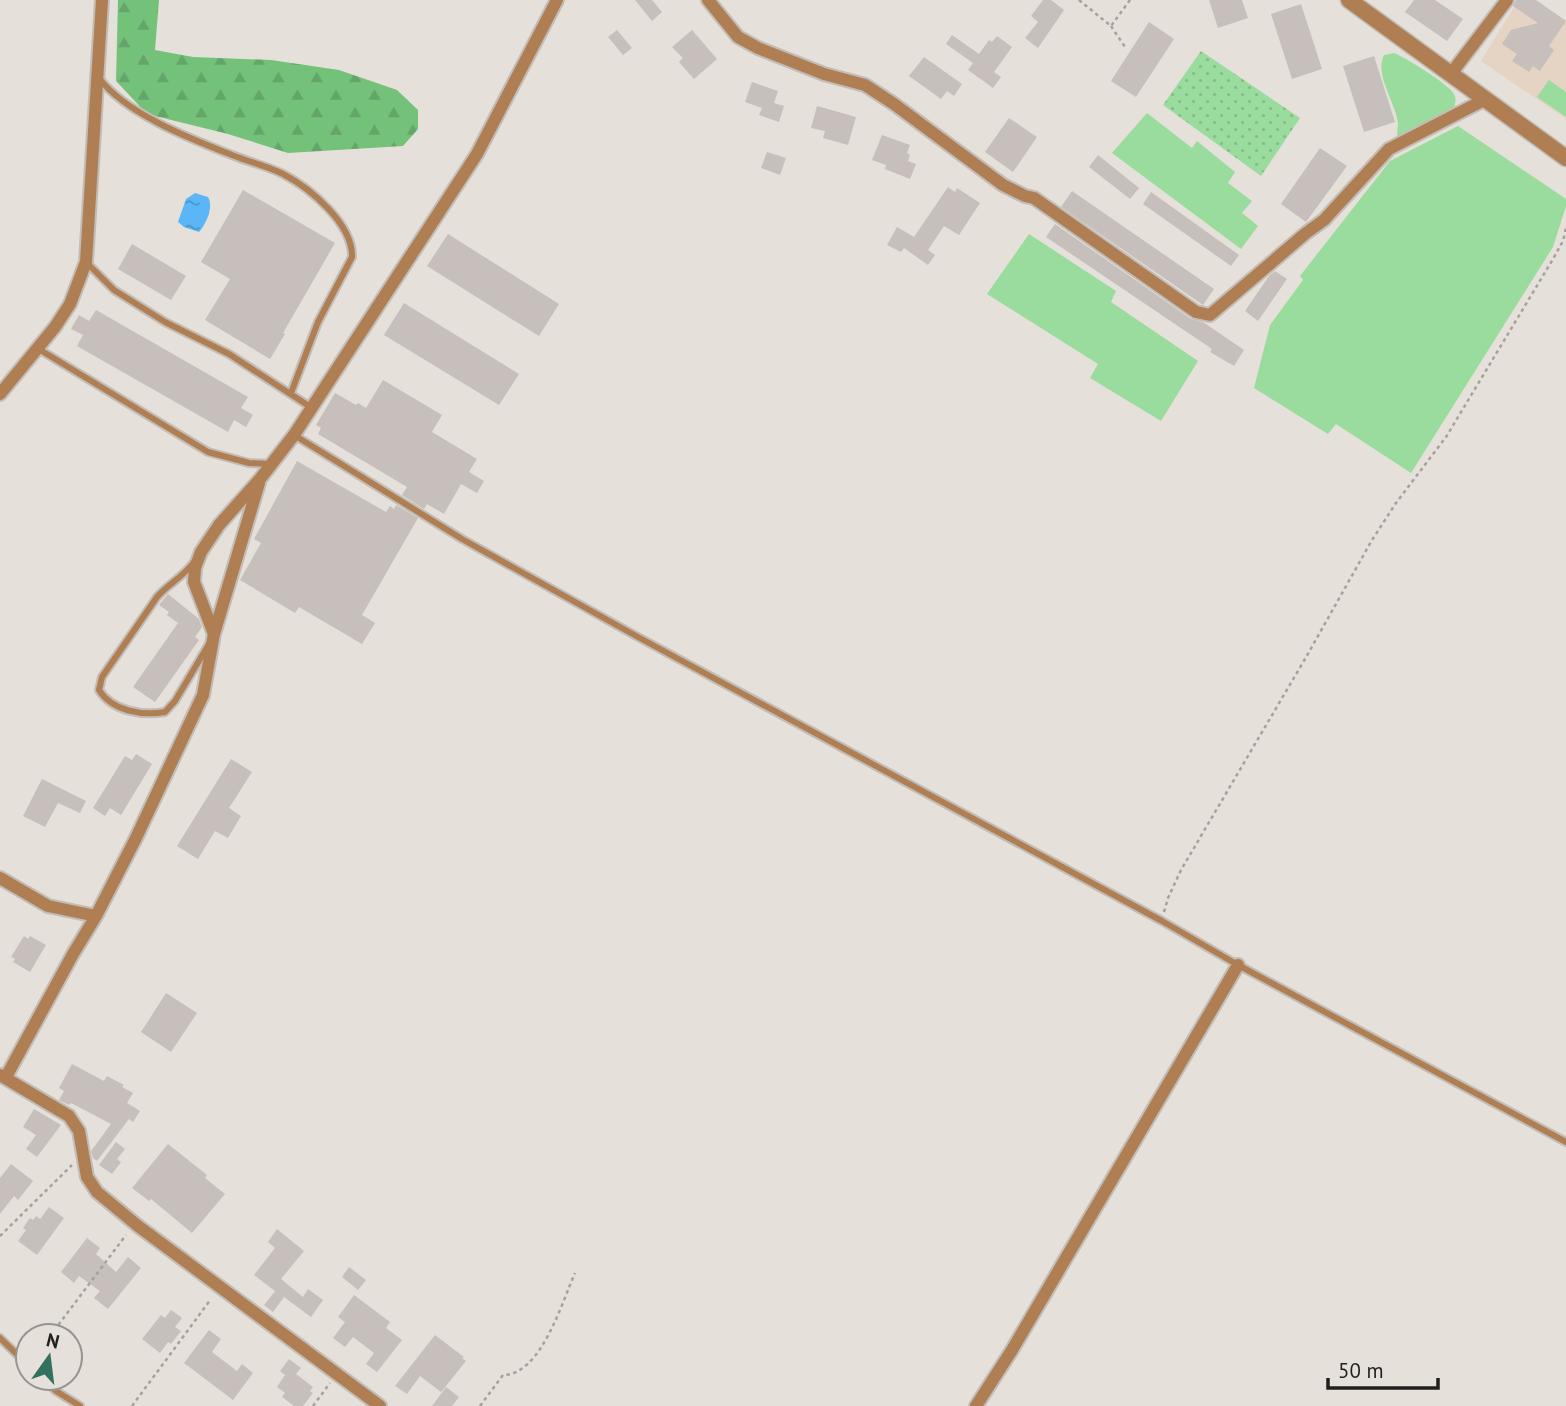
<svg xmlns="http://www.w3.org/2000/svg" width="1566" height="1406" font-family="'PT Sans',sans-serif">
	<style>
		.commercial { fill: #e5d4c3 }
		.forest { fill: url(#forest-firs) }
		.park { fill: url(#park-dots) }
		.garden { fill: #99dc9d }
		.water { fill: url(#water-ripples) }
		.building { fill: #c6bfbb }
		.lines { fill: none; stroke-linecap: round; stroke-linejoin: round }
		.service-casing { stroke: #c2bdb8; stroke-width: 10 }
		.minor-casing { stroke: #c2bdb8; stroke-width: 16 }
		.tertiary-casing { stroke: #c2bdb8; stroke-width: 19 }
		.path { stroke: #a5a19c; stroke-width: 2.5; stroke-dasharray: 3.5 3.5; stroke-linecap: butt }
		.service { stroke: #af7f53; stroke-width: 6 }
		.minor { stroke: #af7f53; stroke-width: 12 }
		.tertiary { stroke: #af7f53; stroke-width: 16 }
	</style>
	<defs>
		<pattern id="forest-firs" width="22" height="20" patternUnits="userSpaceOnUse" patternTransform="scale(1.75)"><rect width="22" height="20" fill="#74c17a"/><path d="M5 1l3.5 6h-7zM16 11l3.5 6h-7z" fill="#64a569"/></pattern>
		<pattern id="park-dots" width="8" height="8" patternUnits="userSpaceOnUse" patternTransform="scale(1.75)"><rect width="8" height="8" fill="#99dc9d"/><path d="M2 2h.1M6 6h.1" fill="none" stroke="#84bc87" stroke-width="1.8" stroke-linecap="round"/></pattern>
		<pattern id="water-ripples" width="26" height="14" patternUnits="userSpaceOnUse" patternTransform="scale(1.75)"><rect width="26" height="14" fill="#5ab6f6"/><path d="M2 4q2-2 4 0t4 0M15 11q2-2 4 0t4 0" fill="none" stroke="#4a93c7"/></pattern>
	</defs>
	<rect width="100%" height="100%" fill="#e5e0da"/>
	<path class="commercial" d="M 1536,0 L 1566,21 L 1566,119 L 1481,61 L 1514,7 Z"/>
	<path class="forest" d="M 118,0 L 159,0 L 155,50 L 193,57 L 271,60 L 339,70 L 397,90 L 418,110 L 418,129 L 403,146 L 288,153 L 228,134 L 147,114 L 116,81 Z"/>
	<path class="park" d="M 1201,51 L 1300,118 L 1261,176 L 1163,105 Z"/>
	<path class="garden" d="M 1394,53 C 1403,56 1450,85 1454,94 C 1457,100 1455,105 1453,111 L 1400,137 L 1397,135 C 1397,131 1398,127 1398,123 C 1396,103 1374,75 1384,55 Z
		M 1549,80 L 1566,92 L 1566,117 L 1537,97 Z
		M 1147,113 L 1192,148 L 1197,141 L 1235,172 L 1228,183 L 1252,201 L 1242,213 L 1258,226 L 1241,249 L 1112,153 Z
		M 1458,126 L 1566,199 L 1566,206 L 1553,247 L 1411,473 L 1336,424 L 1328,434 L 1254,388 L 1270,325 L 1303,280 L 1300,276 L 1390,161 Z
		M 1029,234 L 1116,291 L 1111,302 L 1198,361 L 1161,421 L 1090,378 L 1098,364 L 987,294 Z"/>
	<path class="water" d="M 195,193 L 208,197 C 214,207 206,224 199,232 L 184,227 L 178,222 L 186,199 Z"/>
	<path class="building" d="M 635,0 L 652,0 L 662,12 L 652,21 Z
		M 1043,0 L 1051,0 L 1064,10 L 1038,48 L 1025,38 L 1038,22 L 1031,16 Z
		M 1209,0 L 1242,0 L 1248,18 L 1218,28 Z
		M 1414,0 L 1435,0 L 1463,19 L 1447,41 L 1405,12 Z
		M 1516,0 L 1536,0 L 1566,21 L 1549,46 L 1554,50 L 1540,71 L 1533,66 L 1529,72 L 1512,61 L 1517,54 L 1502,44 L 1511,30 L 1538,23 L 1513,6 Z
		M 1301,4 L 1322,69 L 1292,79 L 1271,14 Z
		M 1149,22 L 1174,39 L 1136,97 L 1111,81 Z
		M 617,30 L 632,48 L 623,55 L 608,37 Z
		M 692,30 L 717,59 L 694,79 L 679,62 L 683,58 L 672,47 Z
		M 952,35 L 979,54 L 989,40 L 992,42 L 997,36 L 1012,47 L 994,72 L 1001,77 L 993,88 L 968,70 L 973,63 L 946,44 Z
		M 1374,56 L 1395,122 L 1364,132 L 1343,66 Z
		M 924,57 L 962,84 L 954,96 L 947,91 L 941,99 L 909,76 Z
		M 752,82 L 778,91 L 774,103 L 784,106 L 779,122 L 759,115 L 762,108 L 745,102 Z
		M 817,106 L 856,117 L 848,145 L 823,138 L 825,131 L 811,128 Z
		M 1009,118 L 1037,137 L 1013,172 L 985,152 Z
		M 882,135 L 910,145 L 907,153 L 910,155 L 908,161 L 916,164 L 910,179 L 885,169 L 886,165 L 872,160 Z
		M 1320,148 L 1347,166 L 1306,222 L 1281,204 Z
		M 767,152 L 786,158 L 780,175 L 761,168 Z
		M 1098,155 L 1139,188 L 1130,199 L 1089,167 Z
		M 948,187 L 955,192 L 957,188 L 980,203 L 959,235 L 944,226 L 928,250 L 935,255 L 928,265 L 904,248 L 901,252 L 887,245 L 897,227 L 914,237 Z
		M 243,190 L 335,243 L 283,333 L 285,334 L 270,359 L 205,320 L 230,279 L 201,262 Z
		M 1072,191 L 1214,289 L 1203,305 L 1061,207 Z
		M 1151,192 L 1239,255 L 1231,266 L 1143,204 Z
		M 1055,224 L 1191,319 L 1203,322 L 1244,350 L 1234,366 L 1210,352 L 1212,349 L 1046,237 Z
		M 448,234 L 559,304 L 539,336 L 427,266 Z
		M 132,244 L 186,276 L 171,300 L 118,269 Z
		M 1275,271 L 1287,279 L 1258,321 L 1245,311 L 1269,276 Z
		M 404,303 L 519,374 L 499,405 L 384,335 Z
		M 96,310 L 248,397 L 241,408 L 253,415 L 246,427 L 234,420 L 228,432 L 77,346 L 83,335 L 71,329 L 79,315 L 89,321 Z
		M 383,380 L 442,415 L 432,432 L 477,459 L 469,472 L 484,481 L 477,493 L 461,484 L 444,514 L 427,504 L 424,509 L 402,495 L 407,487 L 318,434 L 321,428 L 316,425 L 335,393 L 356,405 L 358,403 L 366,408 Z
		M 297,461 L 386,512 L 390,506 L 394,509 L 396,505 L 418,518 L 362,615 L 375,623 L 362,644 L 299,607 L 295,613 L 240,580 L 261,543 L 254,539 Z
		M 168,594 L 199,619 L 202,627 L 195,637 L 199,640 L 155,702 L 133,687 L 178,623 L 167,615 L 169,612 L 159,605 Z
		M 136,754 L 152,764 L 121,815 L 110,808 L 105,816 L 93,808 L 125,756 L 132,760 Z
		M 231,759 L 252,772 L 229,808 L 241,816 L 228,838 L 215,831 L 198,859 L 177,846 Z
		M 42,779 L 86,801 L 80,813 L 58,803 L 45,827 L 23,816 Z
		M 24,936 L 28,939 L 30,936 L 46,945 L 30,972 L 13,962 L 15,959 L 11,957 Z
		M 166,993 L 197,1013 L 171,1052 L 141,1032 Z
		M 72,1064 L 104,1081 L 107,1076 L 124,1085 L 122,1087 L 133,1093 L 127,1103 L 140,1111 L 133,1122 L 129,1119 L 97,1161 L 93,1158 L 91,1151 L 111,1124 L 71,1103 L 69,1105 L 59,1100 L 64,1091 L 59,1088 Z
		M 34,1109 L 61,1125 L 37,1157 L 26,1149 L 36,1135 L 23,1127 Z
		M 116,1142 L 125,1149 L 117,1159 L 121,1162 L 112,1174 L 99,1165 Z
		M 168,1144 L 207,1175 L 205,1178 L 225,1194 L 192,1233 L 151,1199 L 149,1201 L 132,1188 Z
		M 11,1164 L 33,1181 L 18,1200 L 14,1196 L 0,1214 L 0,1178 Z
		M 49,1207 L 64,1218 L 37,1255 L 18,1241 L 26,1230 L 23,1228 L 30,1218 L 33,1220 L 36,1216 L 40,1219 Z
		M 277,1229 L 304,1251 L 281,1279 L 303,1297 L 308,1289 L 323,1300 L 311,1317 L 284,1297 L 273,1312 L 264,1305 L 275,1291 L 254,1275 L 275,1248 L 268,1242 Z
		M 87,1238 L 100,1248 L 96,1254 L 116,1272 L 128,1257 L 141,1268 L 108,1309 L 94,1298 L 100,1291 L 79,1276 L 74,1283 L 61,1272 Z
		M 349,1267 L 366,1280 L 358,1290 L 342,1277 Z
		M 354,1295 L 390,1322 L 386,1328 L 402,1340 L 377,1372 L 366,1364 L 374,1353 L 353,1337 L 345,1347 L 333,1338 L 345,1322 L 338,1317 Z
		M 171,1310 L 182,1318 L 175,1327 L 181,1331 L 171,1344 L 168,1342 L 160,1353 L 142,1339 L 161,1315 L 165,1318 Z
		M 209,1330 L 221,1339 L 212,1352 L 237,1371 L 242,1364 L 253,1373 L 233,1400 L 184,1363 Z
		M 435,1335 L 464,1357 L 462,1358 L 466,1361 L 441,1392 L 420,1376 L 407,1394 L 395,1386 Z
		M 289,1359 L 301,1368 L 296,1374 L 313,1387 L 310,1391 L 313,1393 L 303,1406 L 294,1406 L 282,1397 L 285,1393 L 277,1387 L 285,1375 L 280,1371 Z
		M 446,1387 L 459,1397 L 452,1406 L 432,1406 Z"/>
	<g class="lines">
		<defs>
			<path id="service" d="M 99,78 C 126,114 191,139 232,155 C 249,162 267,166 283,174 C 310,188 353,224 352,257 L 318,322 L 291,393
				M 86,262 L 114,290 L 165,322 L 229,354 L 312,408
				M 37,348 L 208,452 L 249,463 L 271,464
				M 294,435 L 462,539 L 638,637 L 1162,921 L 1238,965 L 1566,1142
				M 194,562 C 181,579 169,583 157,597 L 102,677 L 99,690 C 112,711 142,716 165,712 L 175,701 L 209,644
				M 0,1338 L 28,1365
				M 42,1378 L 56,1391 L 80,1406"/>
			<path id="minor" d="M 708,0 L 738,37 L 758,48 L 824,74 L 865,85 L 894,104 L 1003,185 L 1025,196 L 1034,198 L 1196,312 L 1210,315 L 1306,233 L 1324,220 L 1389,149 L 1486,99
				M 1450,75 L 1507,0
				M 0,394 L 55,327 L 70,304 L 86,262 L 102,0
				M 214,634 L 259,483
				M 0,878 L 48,906 L 96,916
				M 0,1075 L 69,1116 L 79,1131 L 87,1177 L 97,1192 L 138,1226 L 380,1406
				M 6,1077 L 73,954 L 96,916 L 136,838 L 203,695 L 214,634 L 194,582 L 195,568 L 201,552 L 219,525 L 260,479 L 294,435 L 477,154 L 557,0
				M 976,1406 L 1012,1350 L 1238,965"/>
			<path id="tertiary" d="M 1349,0 L 1566,158"/>
		</defs>
		<use href="#service" class="service-casing"/>
		<use href="#minor" class="minor-casing"/>
		<use href="#tertiary" class="tertiary-casing"/>
		<path class="path" d="M 1079,0 L 1111,26 L 1130,0
			M 1111,26 L 1125,47
			M 1164,912 L 1168,898 L 1181,870 L 1305,659 L 1372,540 L 1396,503 L 1446,437 L 1553,259 L 1563,241 L 1566,228
			M 0,1236 L 72,1165
			M 50,1336 L 126,1235
			M 132,1406 L 211,1299
			M 313,1406 L 330,1383
			M 480,1406 L 503,1375 C 541,1375 562,1302 575,1273"/>
		<use href="#service" class="service"/>
		<use href="#minor" class="minor"/>
		<use href="#tertiary" class="tertiary"/>
	</g>
	<g transform="translate(49 1357) rotate(14)"><circle r="33" fill="#e5e0da" stroke="#97938e" stroke-width="2"/>
	<path d="M0-5L12 26L0 18L-12 26Z" fill="#33715e"/>
	<text y="-10" font-size="19" font-weight="bold" text-anchor="middle" fill="#211f1d">N</text>
	</g>
	<path d="M1328 1378v10h110v-10" fill="none" stroke="#211f1d" stroke-width="3.5"/>
	<text x="1338" y="1378" font-size="21" fill="#211f1d" stroke="#e5e0da" stroke-width="5" paint-order="stroke">50 m</text>
</svg>
